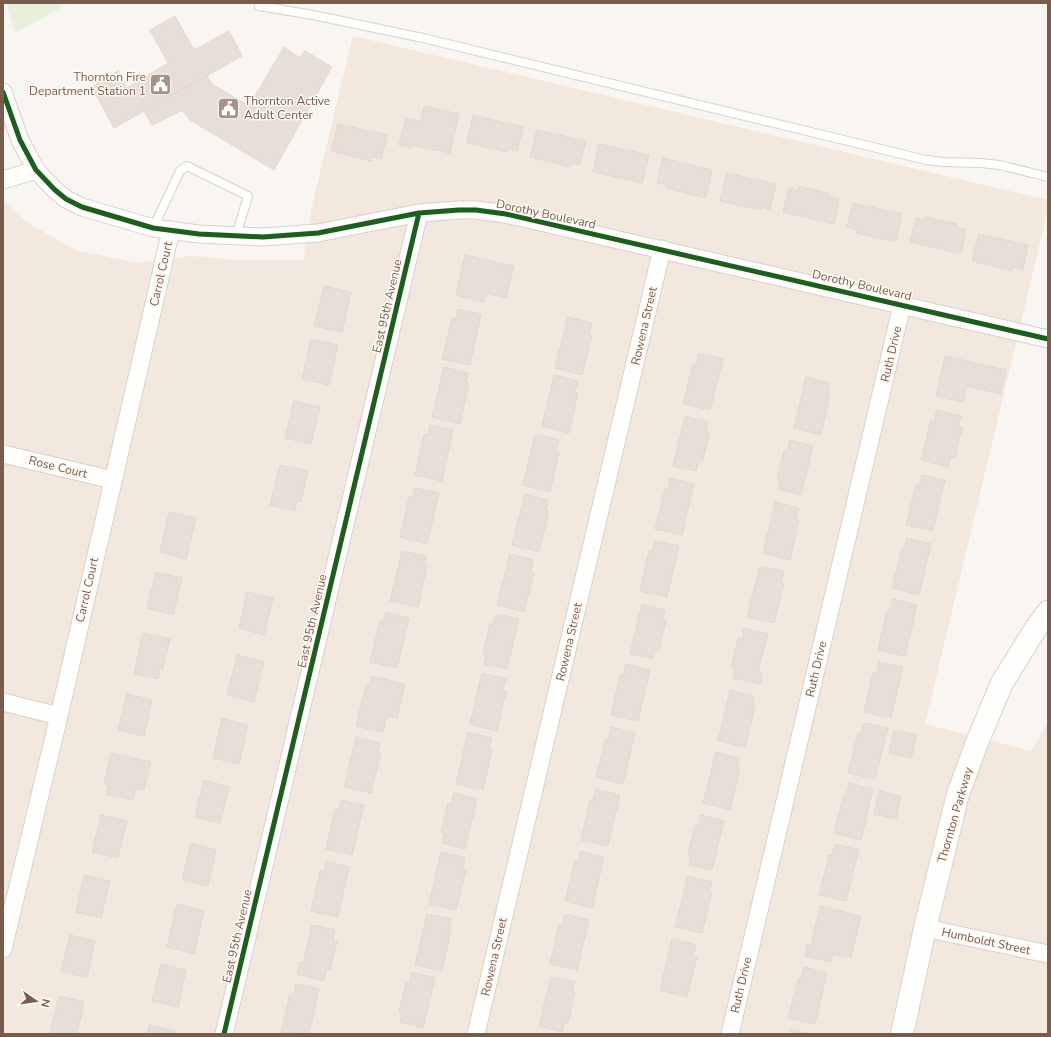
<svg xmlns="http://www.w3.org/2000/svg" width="1051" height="1037" font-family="'Nunito Sans',sans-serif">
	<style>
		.residential { fill: #f2e8de }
		.green { fill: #e7f0db }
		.building { fill: #e6ded7; stroke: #e2d8d2 }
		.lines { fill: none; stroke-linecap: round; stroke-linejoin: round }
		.service-casing { stroke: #d7d1cb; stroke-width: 10 }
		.minor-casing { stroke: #d7d1cb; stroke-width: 19 }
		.secondary-casing { stroke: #d9d2cb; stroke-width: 24 }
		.service { stroke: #fefefd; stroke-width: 8 }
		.minor { stroke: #fefefd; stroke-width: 17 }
		.secondary { stroke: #fefefd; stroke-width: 22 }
		.cycleway-casing { stroke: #fffaf3; stroke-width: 8 }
		.cycleway { stroke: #1b5e20; stroke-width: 5 }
		.labels { text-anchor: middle; stroke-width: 3; stroke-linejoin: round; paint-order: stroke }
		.poi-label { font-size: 12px; fill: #7a5c4d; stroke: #fffaf3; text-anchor: end }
		.street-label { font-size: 12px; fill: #7a5c4d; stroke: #fffaf3 }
	</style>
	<rect width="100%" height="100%" fill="#f9f5f0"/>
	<path class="residential" d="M 353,36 L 1048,200 L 1048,209 L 925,724 L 1031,751 L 1048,722 L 1048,1034 L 3,1034 L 3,201 L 27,222 L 75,250 L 137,263 L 191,256 L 234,260 L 303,260 L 313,202 Z"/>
	<path class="green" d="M 6,3 L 69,3 L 15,33 Z"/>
	<path class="building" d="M 175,16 L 194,50 L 229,31 L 242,56 L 114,128 L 92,87 L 118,71 L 127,88 L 168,63 L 150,30 Z
		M 284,47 L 300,58 L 305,51 L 332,67 L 274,170 L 190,120 L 182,110 L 152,125 L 144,111 L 207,75 L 212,84 L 249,106 Z
		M 424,106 L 459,114 L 450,153 L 412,145 L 412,148 L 399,145 L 406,118 L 421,121 Z
		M 473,115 L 523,127 L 517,151 L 507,149 L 507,152 L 467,143 Z
		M 338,124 L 387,135 L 381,159 L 372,157 L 371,161 L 331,151 Z
		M 537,130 L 586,141 L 580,165 L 571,163 L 570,167 L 530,157 Z
		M 599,144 L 649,155 L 642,183 L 593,172 Z
		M 663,158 L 712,170 L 706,198 L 666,188 L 667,185 L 657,183 Z
		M 727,173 L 776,184 L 770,209 L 761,207 L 760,210 L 720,201 Z
		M 799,186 L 830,194 L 829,197 L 839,199 L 834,224 L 783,212 L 789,188 L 798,190 Z
		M 853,203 L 902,214 L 896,242 L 856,233 L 857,230 L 847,227 Z
		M 926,217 L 957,224 L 957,227 L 966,229 L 961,254 L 910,242 L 916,218 L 925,220 Z
		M 979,234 L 1028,245 L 1023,270 L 1013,267 L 1012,271 L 972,261 Z
		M 465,255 L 514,266 L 506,298 L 486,293 L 484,302 L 456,295 Z
		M 324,286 L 351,292 L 342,332 L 314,326 Z
		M 458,309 L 481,314 L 470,365 L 442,359 L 452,318 L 456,319 Z
		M 568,317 L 592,323 L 589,334 L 592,335 L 582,375 L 555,368 Z
		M 311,339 L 338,345 L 329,385 L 302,379 Z
		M 699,353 L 723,359 L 710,410 L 683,404 L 693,364 L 696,365 Z
		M 945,356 L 1006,370 L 1001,394 L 967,386 L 963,402 L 936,396 Z
		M 444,367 L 468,373 L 466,382 L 469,383 L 460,424 L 432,417 Z
		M 554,375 L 578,381 L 575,392 L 578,393 L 569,433 L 542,426 Z
		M 806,377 L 830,383 L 827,394 L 830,395 L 821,435 L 794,428 Z
		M 294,401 L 320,407 L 311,444 L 285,438 Z
		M 937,410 L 961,416 L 958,426 L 962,427 L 955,458 L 951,457 L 948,467 L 921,460 L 931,420 L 934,421 Z
		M 685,416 L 708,422 L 706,431 L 710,432 L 702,463 L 698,462 L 696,471 L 673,466 Z
		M 430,425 L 453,430 L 442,481 L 415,475 L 424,434 L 428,435 Z
		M 535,434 L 559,440 L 556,451 L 559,452 L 550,492 L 523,485 Z
		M 790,440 L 813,446 L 801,495 L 778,489 L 780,480 L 777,479 L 784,450 L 787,451 Z
		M 280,465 L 308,471 L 301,502 L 297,501 L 295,511 L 270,505 Z
		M 922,475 L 945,480 L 933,531 L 906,525 L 916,485 L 919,486 Z
		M 670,478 L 694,484 L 682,535 L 655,529 L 665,489 L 668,489 Z
		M 415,488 L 439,493 L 427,544 L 400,537 L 409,497 L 413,498 Z
		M 525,494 L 548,500 L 546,511 L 549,511 L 539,552 L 512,545 Z
		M 775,502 L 799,508 L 796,519 L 799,520 L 790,560 L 763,553 Z
		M 169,512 L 196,518 L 186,559 L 160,552 Z
		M 907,538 L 931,544 L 919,595 L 892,588 L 902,548 L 905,549 Z
		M 655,541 L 679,546 L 667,597 L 640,591 L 649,551 L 652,552 Z
		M 402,551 L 426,556 L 424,566 L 427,566 L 418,607 L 390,601 Z
		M 510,554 L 533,560 L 531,571 L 534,572 L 524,612 L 497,605 Z
		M 760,566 L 784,571 L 781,582 L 784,583 L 774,623 L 747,617 Z
		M 156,572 L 182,578 L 173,615 L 147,608 Z
		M 247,592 L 273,598 L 264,635 L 239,628 Z
		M 893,599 L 917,605 L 905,656 L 878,650 L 887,610 L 890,610 Z
		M 642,604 L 665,610 L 663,619 L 666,620 L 659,651 L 655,650 L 653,659 L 630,654 Z
		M 386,612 L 409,618 L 397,668 L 370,662 L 380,621 L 383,622 Z
		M 496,614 L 519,619 L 507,669 L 484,664 L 486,654 L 483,654 L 490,624 L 493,625 Z
		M 744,628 L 768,634 L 758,671 L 762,672 L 760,684 L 733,678 L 735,668 L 731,667 L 738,638 L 742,639 Z
		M 143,633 L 170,639 L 162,670 L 160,669 L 158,679 L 134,674 Z
		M 237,655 L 264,662 L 254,702 L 227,695 Z
		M 879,662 L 903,667 L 891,718 L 864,712 L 873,672 L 877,673 Z
		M 626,664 L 650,670 L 638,721 L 611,715 L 620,675 L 623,676 Z
		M 482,673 L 506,679 L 503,690 L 506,691 L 497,731 L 470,724 Z
		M 372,676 L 405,684 L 397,718 L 387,716 L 383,732 L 356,726 L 366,685 L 369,685 Z
		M 730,690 L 754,696 L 752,707 L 755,707 L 745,747 L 718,741 Z
		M 127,694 L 152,700 L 144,736 L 118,730 Z
		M 222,718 L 248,725 L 239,764 L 213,758 Z
		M 864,723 L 888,728 L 875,779 L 848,773 L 858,733 L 861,734 Z
		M 611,727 L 635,733 L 623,784 L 596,777 L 606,738 L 609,738 Z
		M 894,730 L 917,735 L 911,758 L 889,753 Z
		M 468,732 L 492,738 L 489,749 L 492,750 L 483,790 L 456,784 Z
		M 356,737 L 380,743 L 378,752 L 381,753 L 371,793 L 344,787 Z
		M 716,752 L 739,758 L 737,769 L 740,770 L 730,810 L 703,803 Z
		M 111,753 L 151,762 L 144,790 L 136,788 L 133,800 L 106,794 L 108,785 L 104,784 Z
		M 204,780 L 229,787 L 220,823 L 195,817 Z
		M 849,783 L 873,789 L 861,840 L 834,833 L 844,794 L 847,794 Z
		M 596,789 L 620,795 L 608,846 L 581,840 L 590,800 L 593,800 Z
		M 879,791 L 901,796 L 896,819 L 874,814 Z
		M 454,793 L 477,799 L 465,849 L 442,843 L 444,834 L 441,833 L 448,803 L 451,804 Z
		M 341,800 L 364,805 L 352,855 L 326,849 L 335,809 L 339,809 Z
		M 101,815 L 127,821 L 118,858 L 92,852 Z
		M 701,815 L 724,821 L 712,870 L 689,865 L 691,855 L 688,854 L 695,825 L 698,826 Z
		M 191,843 L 216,850 L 208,886 L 182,880 Z
		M 835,844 L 859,850 L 846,901 L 819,895 L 829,855 L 832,856 Z
		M 580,851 L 604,857 L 592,908 L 565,901 L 575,861 L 578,862 Z
		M 441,852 L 465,858 L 463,870 L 466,870 L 456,910 L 429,904 Z
		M 326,861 L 349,867 L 338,917 L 311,911 L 320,871 L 324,871 Z
		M 84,875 L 110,881 L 101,918 L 76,912 Z
		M 688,876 L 712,882 L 709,893 L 712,893 L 702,933 L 675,927 Z
		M 177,904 L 204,911 L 194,954 L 167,947 Z
		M 820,906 L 861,916 L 851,958 L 833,954 L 831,962 L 805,956 L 807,944 L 811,945 Z
		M 427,914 L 451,919 L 448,930 L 451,931 L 442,971 L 415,965 Z
		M 565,914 L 589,920 L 577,970 L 550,964 L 559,924 L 562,925 Z
		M 312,925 L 335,930 L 333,941 L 337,942 L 330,970 L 327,969 L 324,981 L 297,974 L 300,962 L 303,963 Z
		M 70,935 L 95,941 L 87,978 L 61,971 Z
		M 672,939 L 696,945 L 693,956 L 697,957 L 687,997 L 660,990 Z
		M 161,964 L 186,970 L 178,1007 L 152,1001 Z
		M 804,967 L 827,973 L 815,1024 L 788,1018 L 798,978 L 801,978 Z
		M 411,972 L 435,978 L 423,1028 L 400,1022 L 402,1013 L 399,1012 L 406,983 L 409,984 Z
		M 551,977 L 575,982 L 572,991 L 575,992 L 568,1023 L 565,1022 L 562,1032 L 539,1026 Z
		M 296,984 L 319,989 L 309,1034 L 281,1033 L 290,993 L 294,994 Z
		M 59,996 L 84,1002 L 77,1034 L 55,1034 L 50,1033 Z
		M 149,1025 L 175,1031 L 174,1034 L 147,1034 Z
		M 790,1029 L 809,1034 L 789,1034 Z"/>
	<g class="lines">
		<defs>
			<path id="service" d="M 259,6 L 313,15 L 423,38 L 926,160 L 943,162 L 980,163 L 1000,165 L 1048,177
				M 153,228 L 180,171 L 187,166 L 248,196 L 236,236"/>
			<path id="minor" d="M 3,92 L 20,140 L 36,170 L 55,190 L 66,199 L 82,207 L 153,228 L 199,234 L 263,237 L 318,233 L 419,213 L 459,210 L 476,210 L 506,214 L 1048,339
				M 3,180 L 36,170
				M 3,454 L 113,480
				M 3,702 L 59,716
				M 925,928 L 1048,954
				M 3,949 L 59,716 L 171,230
				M 224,1034 L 419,213
				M 476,1034 L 662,249
				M 730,1034 L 902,305"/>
			<path id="secondary" d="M 902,1034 L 925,928 L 958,794 L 978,740 L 1002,683 L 1036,628 L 1048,612"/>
		</defs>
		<use href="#service" class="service-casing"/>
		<use href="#minor" class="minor-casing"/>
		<use href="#secondary" class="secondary-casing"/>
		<use href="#service" class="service"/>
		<use href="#minor" class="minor"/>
		<use href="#secondary" class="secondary"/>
		<defs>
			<path id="cycleway" d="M 3,92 L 20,140 L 36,170 L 55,190 L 66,199 L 82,207 L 153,228 L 199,234 L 263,237 L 318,233 L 419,213 L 459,210 L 476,210 L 506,214 L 1048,339
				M 224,1034 L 419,213"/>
		</defs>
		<use href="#cycleway" class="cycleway-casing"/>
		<use href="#cycleway" class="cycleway"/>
	</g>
	<defs>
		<symbol id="civic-square" viewBox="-11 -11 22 22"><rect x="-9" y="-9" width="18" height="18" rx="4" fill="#a69286" stroke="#fffaf3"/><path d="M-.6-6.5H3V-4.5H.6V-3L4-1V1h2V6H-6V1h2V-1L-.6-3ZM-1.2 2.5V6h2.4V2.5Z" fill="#fff"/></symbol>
	</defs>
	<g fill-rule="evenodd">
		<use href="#civic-square" x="148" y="72" width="25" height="25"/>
		<use href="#civic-square" x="216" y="96" width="25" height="25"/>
	</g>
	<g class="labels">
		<g class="poi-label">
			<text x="146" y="81">Thornton Fire<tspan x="146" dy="14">Department Station 1</tspan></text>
			<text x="244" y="105" text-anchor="start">Thornton Active<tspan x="244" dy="14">Adult Center</tspan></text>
		</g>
		<g class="street-label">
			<text transform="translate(546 214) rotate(12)" y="4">Dorothy Boulevard</text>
			<text transform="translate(161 274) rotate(-77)" y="4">Carrol Court</text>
			<text transform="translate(862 285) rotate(13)" y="4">Dorothy Boulevard</text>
			<text transform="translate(387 306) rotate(-77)" y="4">East 95th Avenue</text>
			<text transform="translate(644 326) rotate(-77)" y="4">Rowena Street</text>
			<text transform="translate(891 354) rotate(-77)" y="4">Ruth Drive</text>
			<text transform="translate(58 467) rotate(14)" y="4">Rose Court</text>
			<text transform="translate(87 590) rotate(-77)" y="4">Carrol Court</text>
			<text transform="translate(312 621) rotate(-77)" y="4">East 95th Avenue</text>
			<text transform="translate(569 642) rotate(-77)" y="4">Rowena Street</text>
			<text transform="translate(816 669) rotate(-77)" y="4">Ruth Drive</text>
			<text transform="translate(955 815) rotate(-74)" y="4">Thornton Parkway</text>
			<text transform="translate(237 936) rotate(-77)" y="4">East 95th Avenue</text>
			<text transform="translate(986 941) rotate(12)" y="4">Humboldt Street</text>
			<text transform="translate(494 957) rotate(-77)" y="4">Rowena Street</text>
			<text transform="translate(741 985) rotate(-77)" y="4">Ruth Drive</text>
		</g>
	</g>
	<rect width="1051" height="1037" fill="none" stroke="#7a5c4d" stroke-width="8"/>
	<g transform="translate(36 1001) rotate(103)" stroke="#fffaf3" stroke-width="3" paint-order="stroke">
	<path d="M0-3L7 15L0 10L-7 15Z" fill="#7a5c4d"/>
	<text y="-6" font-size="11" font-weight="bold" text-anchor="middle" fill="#7a5c4d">N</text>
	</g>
</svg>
